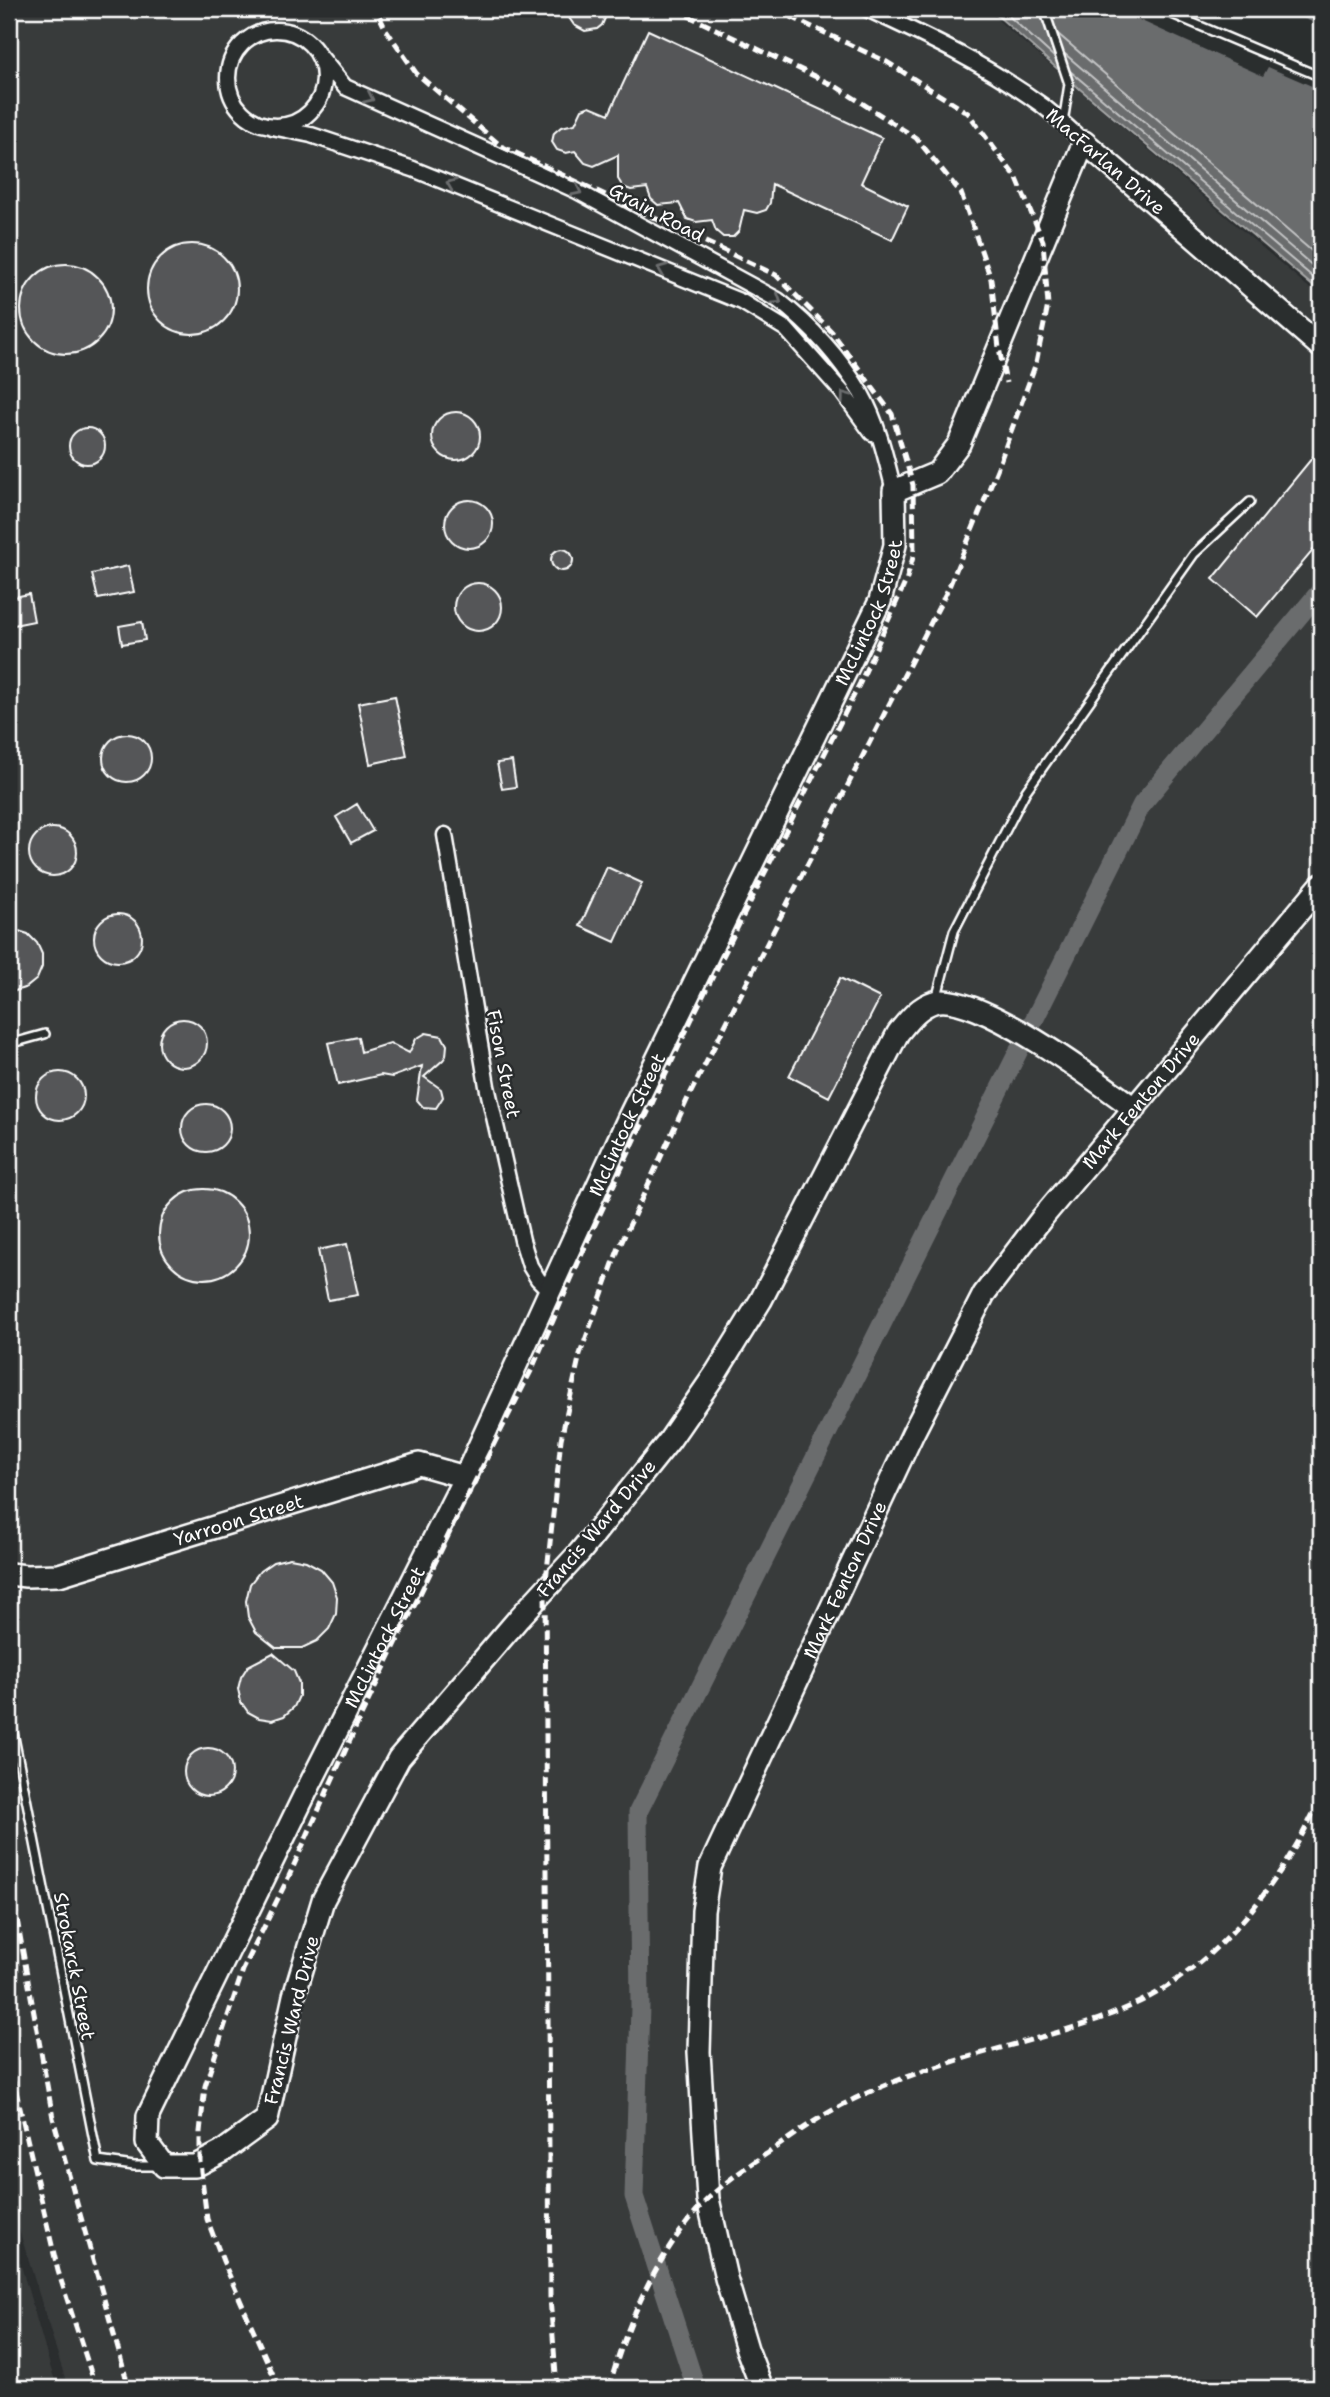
<svg xmlns="http://www.w3.org/2000/svg" width="1330" height="2397" font-family="'Shantell Sans',sans-serif">
	<style>
		.built { fill: #373a3b }
		.water { fill: #6a6c6d; stroke: #a6a7a7; stroke-width: 2 }
		.pier { fill: #2a2d2e }
		.lines { fill: none; stroke-linecap: round; stroke-linejoin: round }
		.shore { stroke: #c3c4c5; stroke-width: 2 }
		.canal { stroke: #6a6c6d; stroke-width: 19 }
		.building { fill: #555758; stroke: #fff; stroke-width: 2 }
		.lane-casing { stroke: #fff; stroke-width: 12 }
		.street-casing { stroke: #fff; stroke-width: 19 }
		.secondary-casing { stroke: #fff; stroke-width: 26 }
		.lane { stroke: #2a2d2e; stroke-width: 7 }
		.street { stroke: #2a2d2e; stroke-width: 14 }
		.secondary { stroke: #2a2d2e; stroke-width: 21 }
		.rail { stroke: #fff; stroke-width: 5; stroke-dasharray: 10 5; stroke-linecap: butt }
		.oneway { stroke: #6a6c6d }
		.labels { text-anchor: middle; stroke-width: 5; stroke-linejoin: round; paint-order: stroke }
		.street-label { font-size: 19px; fill: #fff; stroke: #2a2d2e }
	</style>
	<rect width="100%" height="100%" fill="#2a2d2e"/>
	<filter id="ink" filterUnits="userSpaceOnUse"><feTurbulence type="fractalNoise" baseFrequency=".0143" numOctaves="2"/><feDisplacementMap in="SourceGraphic" scale="14" xChannelSelector="R" yChannelSelector="G"/><feConvolveMatrix kernelMatrix="1 2 1 2 8 2 1 2 1" color-interpolation-filters="sRGB"/></filter>
	<g filter="url(#ink)">
		<path class="built" d="M 9,9 L 985,9 L 1321,298 L 1321,2388 L 68,2388 L 17,2223 L 9,2176 Z
			M 20,2262 L 51,2369 L 58,2388 L 9,2388 L 9,2266 Z"/>
		<path class="water" d="M 990,9 L 1321,9 L 1321,293 L 1080,89 Z"/>
		<path class="pier" d="M 1115,9 L 1283,9 L 1321,26 L 1321,90 L 1268,67 L 1263,76 Z"/>
		<g class="lines">
			<path class="shore" d="M 1001,9 L 1054,57
				M 1058,34 L 1321,259
				M 1065,54 L 1321,273
				M 1070,71 L 1321,284"/>
			<path class="canal" d="M 696,2388 L 634,2196 L 640,2007 L 638,1812 L 1142,804 L 1321,590"/>
		</g>
		<path class="building" d="M 563,9 L 609,9 L 602,25 L 597,29 L 585,31 L 574,25 Z
			M 648,30 L 882,138 L 861,183 L 908,206 L 892,240 L 772,184 L 770,203 L 766,210 L 757,213 L 744,210 L 739,231 L 733,237 L 723,237 L 716,231 L 712,220 L 696,222 L 687,219 L 679,203 L 658,205 L 651,199 L 647,188 L 631,190 L 623,187 L 618,179 L 618,155 L 594,166 L 585,163 L 575,151 L 566,153 L 557,150 L 552,142 L 554,133 L 561,127 L 575,124 L 582,109 L 590,106 L 609,114 Z
			M147 289a45 45 0 1 1 90 0a45 45 0 1 1-90 0Z
			M21 309a45 45 0 1 1 90 0a45 45 0 1 1-90 0Z
			M432 436a24 24 0 1 1 48 0a24 24 0 1 1-48 0Z
			M69 446a18 18 0 1 1 36 0a18 18 0 1 1-36 0Z
			M 1321,447 L 1321,541 L 1257,617 L 1213,579 Z
			M445 524a24 24 0 1 1 48 0a24 24 0 1 1-48 0Z
			M551 560a11 11 0 1 1 22 0a11 11 0 1 1-22 0Z
			M 128,566 L 134,592 L 98,599 L 92,574 Z
			M454 607a24 24 0 1 1 48 0a24 24 0 1 1-48 0Z
			M 29,594 L 34,621 L 9,626 L 9,598 Z
			M 142,622 L 145,640 L 122,644 L 119,626 Z
			M 395,696 L 407,756 L 370,764 L 358,703 Z
			M103 758a24 24 0 1 1 48 0a24 24 0 1 1-48 0Z
			M 512,761 L 516,787 L 502,789 L 497,763 Z
			M 357,804 L 373,831 L 351,843 L 336,817 Z
			M29 852a24 24 0 1 1 48 0a24 24 0 1 1-48 0Z
			M 607,867 L 642,883 L 615,942 L 580,926 Z
			M94 938a24 24 0 1 1 48 0a24 24 0 1 1-48 0Z
			M 9,928 L 28,934 L 37,943 L 42,954 L 42,967 L 37,979 L 27,987 L 9,993 Z
			M 840,978 L 880,998 L 829,1097 L 789,1076 Z
			M159 1043a24 24 0 1 1 48 0a24 24 0 1 1-48 0Z
			M 426,1033 L 442,1036 L 447,1045 L 446,1056 L 443,1060 L 424,1077 L 441,1089 L 443,1097 L 436,1108 L 423,1107 L 417,1100 L 422,1066 L 392,1077 L 381,1075 L 338,1085 L 328,1043 L 358,1037 L 361,1052 L 390,1043 L 409,1053 L 416,1039 Z
			M36 1096a24 24 0 1 1 48 0a24 24 0 1 1-48 0Z
			M182 1128a24 24 0 1 1 48 0a24 24 0 1 1-48 0Z
			M159 1234a45 45 0 1 1 90 0a45 45 0 1 1-90 0Z
			M 347,1244 L 358,1295 L 328,1300 L 318,1250 Z
			M 290,1558 L 306,1561 L 321,1569 L 332,1582 L 337,1597 L 336,1614 L 329,1629 L 317,1641 L 302,1648 L 276,1648 L 256,1632 L 248,1617 L 246,1601 L 250,1584 L 260,1571 L 273,1562 Z
			M 273,1653 L 294,1671 L 299,1683 L 299,1696 L 294,1707 L 284,1716 L 272,1720 L 259,1718 L 248,1712 L 241,1702 L 238,1689 L 241,1677 L 248,1666 Z
			M184 1772a24 24 0 1 1 48 0a24 24 0 1 1-48 0Z"/>
		<g class="lines">
			<defs>
				<path id="lane" d="M 1044,9 L 1069,84 L 1063,123
					M 1160,9 L 1321,77
					M 936,1000 L 954,931 L 1026,791 L 1194,554 L 1250,502
					M 9,1044 L 45,1034
					M 9,1712 L 98,2161 L 134,2166 L 158,2166"/>
				<path id="street" d="M 867,9 C 928,37 989,66 1043,106 C 1057,117 1071,130 1084,142
					M228 78a48 48 0 1 1 96 0a48 48 0 1 1-96 0Z
					M 319,55 L 345,87 L 575,190 L 778,300 C 810,325 840,358 861,393 C 878,423 886,458 894,491
					M 272,127 L 311,135 L 413,169 L 742,302 L 786,329 L 842,392 L 872,433
					M 445,835 L 487,1086 L 522,1240 L 530,1266 L 538,1279 L 550,1291"/>
				<g id="secondary">
					<path id="s1" d="M 1135,1109 C 1100,1083 974,989 934,1002 C 918,1007 908,1021 898,1033 L 761,1300 L 716,1373 L 669,1441 L 580,1552 L 519,1618 L 399,1758 L 323,1900 L 294,1996 L 267,2119 L 222,2152 L 195,2166 L 164,2166 L 147,2143 L 148,2116 L 306,1792 L 465,1477 L 629,1117 L 880,601 L 895,545 L 894,491 L 937,473 L 959,444 L 1084,142 L 1321,347"/>
					<path id="s2" d="M 9,1574 L 26,1576 L 59,1575 L 419,1464 L 465,1477"/>
					<path id="s3" d="M 762,2388 L 747,2349 L 726,2278 L 708,2199 L 699,2052 L 703,1911 L 710,1867 L 913,1433 L 984,1294 L 1042,1218 L 1321,885"/>
				</g>
			</defs>
			<use href="#lane" class="lane-casing"/>
			<use href="#street" class="street-casing"/>
			<use href="#secondary" class="secondary-casing"/>
			<use href="#lane" class="lane"/>
			<use href="#street" class="street"/>
			<use href="#secondary" class="secondary"/>
			<path class="rail" d="M 674,9 L 837,87 L 916,138 L 961,193 L 991,279 L 999,348 L 1006,383
				M 9,1875 L 53,2118 L 129,2388
				M 9,2061 L 58,2271 L 96,2388
				M 279,2388 L 223,2261 L 207,2219 L 200,2163 L 200,2132 L 205,2086 L 243,1970 L 289,1876 L 360,1718 L 461,1509 L 532,1369 L 592,1231 L 696,1010 L 860,683 L 906,581 L 914,554 L 913,485 L 892,414 L 832,332 L 776,275 L 501,146 L 416,73 L 385,28 L 376,9
				M 557,2388 L 550,2298 L 545,1590 L 561,1439 L 580,1354 L 618,1250 L 688,1098 L 949,587 L 998,467 L 1036,363 L 1048,305 L 1043,241 L 1017,179 L 968,113 L 887,62 L 774,9
				M 609,2388 C 626,2325 655,2259 698,2209 C 718,2187 743,2169 768,2153 C 792,2136 817,2118 844,2104 C 877,2087 916,2073 952,2062 C 1022,2040 1110,2025 1171,1984 C 1239,1938 1287,1871 1321,1797"/>
		</g>
		<defs><path id="oneway-chevron" d="M-2-3.5L2.5 0L-2 3.5" fill="none" stroke-width="1.6" stroke-linecap="round" stroke-linejoin="round" transform="scale(1.75)"/></defs>
		<g class="oneway">
			<use href="#oneway-chevron" transform="translate(369 98) rotate(25)"/>
			<use href="#oneway-chevron" transform="translate(451 184) rotate(-158)"/>
			<use href="#oneway-chevron" transform="translate(577 191) rotate(26)"/>
			<use href="#oneway-chevron" transform="translate(662 269) rotate(-158)"/>
			<use href="#oneway-chevron" transform="translate(777 300) rotate(33)"/>
			<use href="#oneway-chevron" transform="translate(845 396) rotate(-127)"/>
		</g>
	</g>
	<g class="labels">
		<g class="street-label">
			<text transform="translate(1106 161) rotate(41)" y="7">MacFarlan Drive</text>
			<text transform="translate(657 212) rotate(28)" y="7">Grain Road</text>
			<text dy="7" stroke="none"><textPath href="#s1" startOffset="3393">McLintock Street</textPath></text>
			<text transform="translate(504 1064) rotate(79)" y="7">Fison Street</text>
			<text dy="7" stroke="none"><textPath href="#s3" startOffset="1414">Mark Fenton Drive</textPath></text>
			<text dy="7" stroke="none"><textPath href="#s1" startOffset="2826">McLintock Street</textPath></text>
			<text dy="7" stroke="none"><textPath href="#s2" startOffset="238">Yarroon Street</textPath></text>
			<text transform="translate(596 1528) rotate(-50)" y="7">Francis Ward Drive</text>
			<text dy="7" stroke="none"><textPath href="#s3" startOffset="847">Mark Fenton Drive</textPath></text>
			<text dy="7" stroke="none"><textPath href="#s1" startOffset="2259">McLintock Street</textPath></text>
			<text transform="translate(75 1966) rotate(79)" y="7">Strokarck Street</text>
			<text transform="translate(291 2020) rotate(-76)" y="7">Francis Ward Drive</text>
		</g>
	</g>
	<rect width="1330" height="2397" fill="none" stroke="#2a2d2e" stroke-width="35"/>
	<rect x="18" y="18" width="1295" height="2362" fill="none" stroke="#fff" stroke-width="2.5" filter="url(#ink)"/>
</svg>
